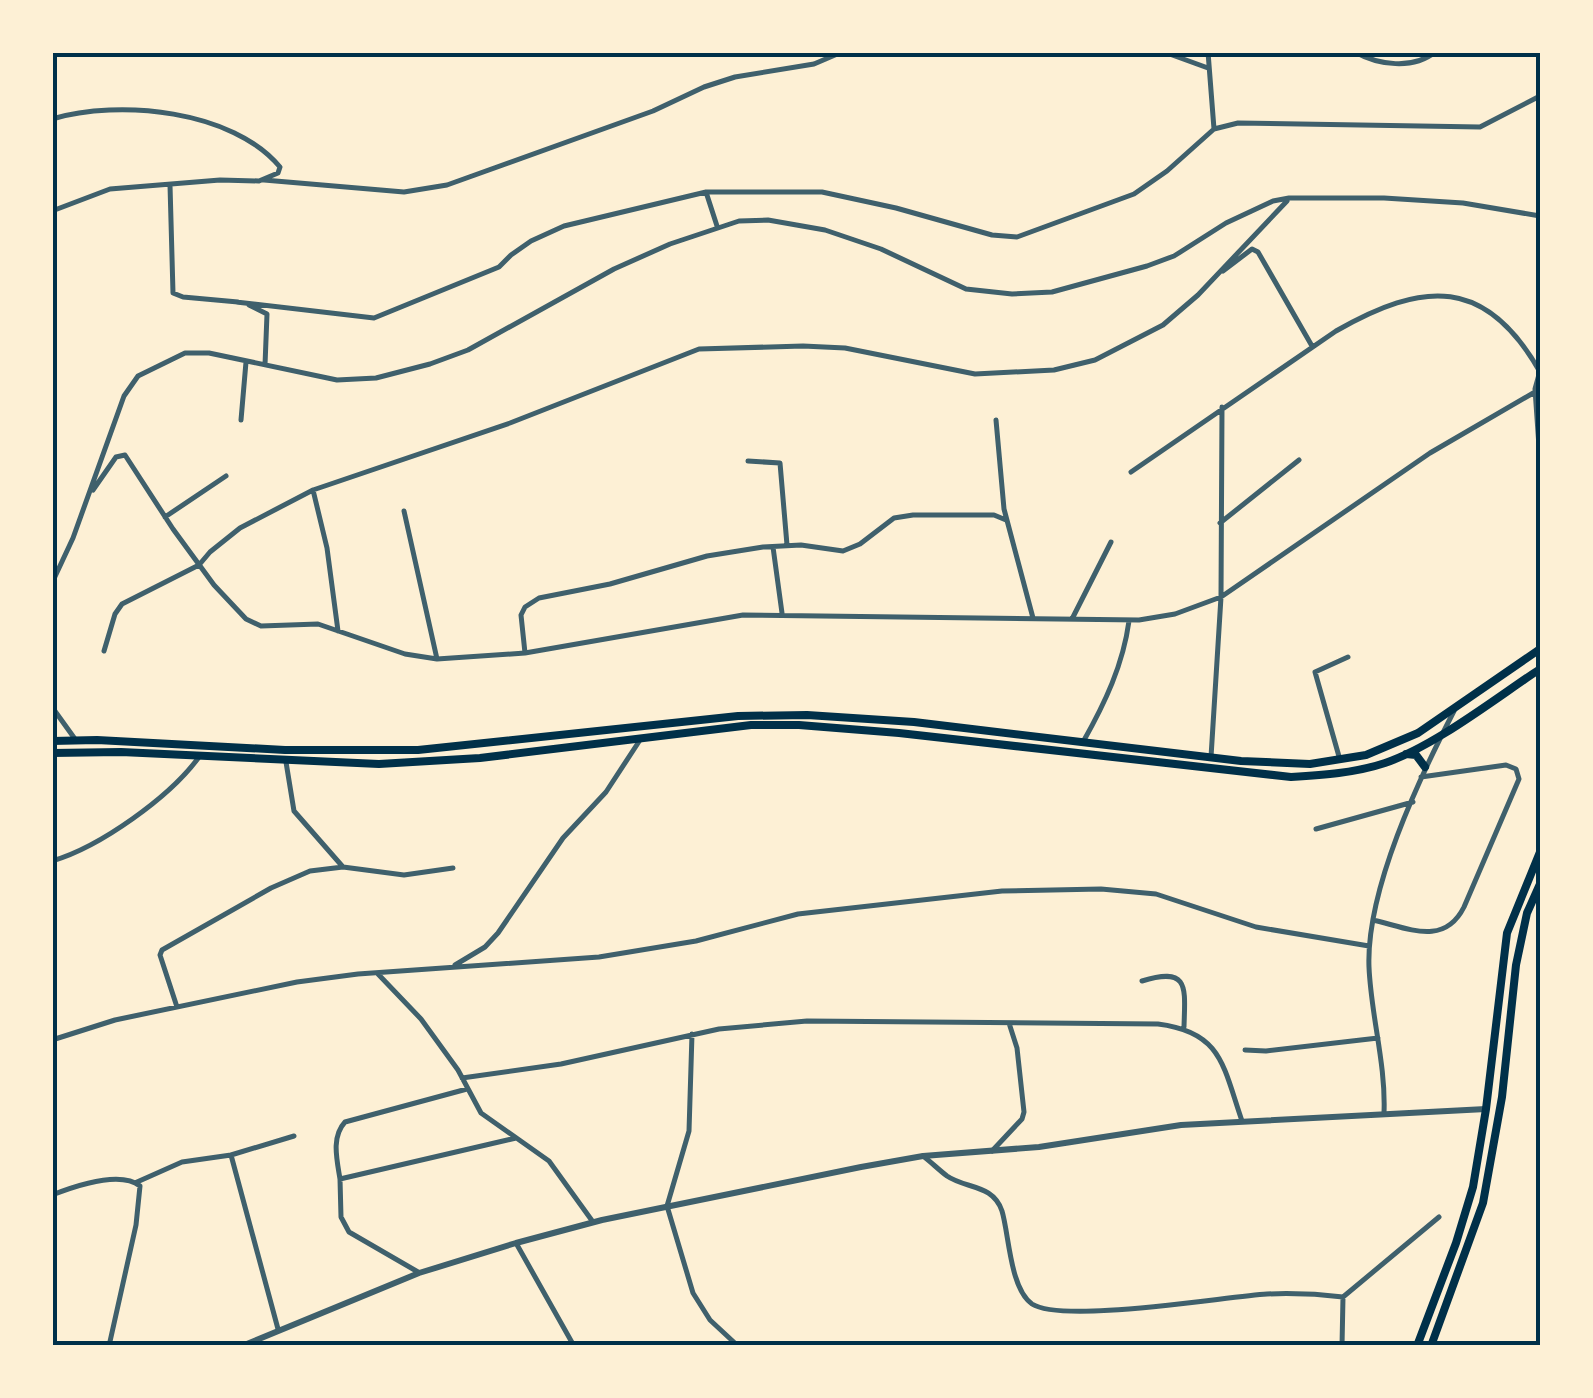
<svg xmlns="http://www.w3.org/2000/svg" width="1593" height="1398" font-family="Barlow,sans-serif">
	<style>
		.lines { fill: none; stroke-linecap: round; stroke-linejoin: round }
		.minor { stroke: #3f606c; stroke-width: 5 }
		.tertiary { stroke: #3f606c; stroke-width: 6 }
		.secondary { stroke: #003049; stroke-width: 8 }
		.primary { stroke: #003049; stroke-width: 8 }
		.neatline { fill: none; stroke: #003049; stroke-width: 4 }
	</style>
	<rect width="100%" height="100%" fill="#fdf0d5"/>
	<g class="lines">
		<path class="minor" d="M 1164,52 L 1208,68
			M 1208,52 L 1214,129
			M 1355,52 C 1378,65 1413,70 1435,52
			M 52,119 C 119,99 233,110 280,167 L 278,173 L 259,181 L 220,180 L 110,189 L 52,211
			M 264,180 L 404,192 L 447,185 L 653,111 L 704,87 L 735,77 L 814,64 L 842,52
			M 170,185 L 173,293 L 183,297 L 238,302
			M 706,192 L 717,226
			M 1223,271 L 1252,249 L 1258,252 L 1312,346
			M 236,302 L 374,318 L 499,267 L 511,255 L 531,241 L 564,226 L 706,192 L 822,192 L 896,208 L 992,235 L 1017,237 L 1134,194 L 1167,171 L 1214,129 L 1238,123 L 1480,127 L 1540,96
			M 249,305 L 267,314 L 265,365
			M 1540,371 L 1535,389 L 1540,461
			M 241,420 L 246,362
			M 996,420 L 1004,509 L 1033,618
			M 748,461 L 780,463 L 787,545
			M 1131,472 L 1336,331 C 1423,281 1486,276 1540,372
			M 93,490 L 116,457 L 125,455 L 173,529 L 214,585 L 246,619 L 261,626 L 318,624 L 405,654 L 437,659 L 525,653 L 743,615 L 1139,620 L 1175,614 L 1221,597 L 1430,453 L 1535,392
			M 313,490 L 327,548 L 338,631
			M 404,511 L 437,659
			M 165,517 L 226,476
			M 1220,523 L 1299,460
			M 773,547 L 782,613
			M 52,583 L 73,538 L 124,396 L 138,376 L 185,353 L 209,353 L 337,380 L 376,378 L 430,364 L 468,350 L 614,269 L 670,244 L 739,221 L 768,220 L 825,230 L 881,249 L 966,289 L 1012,294 L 1052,292 L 1147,266 L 1174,256 L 1226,223 L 1273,201 L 1289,198 L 1384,198 L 1463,203 L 1540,216
			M 1072,619 L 1111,542
			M 104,651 L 115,614 L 122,604 L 199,565 L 210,552 L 240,528 L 313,490 L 510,423 L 699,349 L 803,346 L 845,348 L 975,374 L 1054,370 L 1095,360 L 1163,325 L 1198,295 L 1287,201
			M 525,653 L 521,615 L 525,607 L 539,598 L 610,584 L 707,556 L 763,547 L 801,545 L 843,551 L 860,544 L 894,518 L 913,515 L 994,515 L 1006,520
			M 52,707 L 75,739
			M 1083,742 C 1105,703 1123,665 1129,621
			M 1211,757 L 1221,597 L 1222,407
			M 1340,760 L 1315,672 L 1348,657
			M 286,762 L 294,811 L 343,867
			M 1316,829 L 1413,802
			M 52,861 C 100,847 170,797 199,757
			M 1373,920 C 1408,928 1444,947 1464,907 L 1519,779 L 1516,769 L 1506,765 L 1421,777
			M 455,965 L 485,947 L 498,933 L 563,838 L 606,792 L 640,740
			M 378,974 L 421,1019 L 458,1070 L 481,1113 L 549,1161 L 593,1222
			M 1142,981 C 1190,966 1185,988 1184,1027
			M 177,1007 L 160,955 L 162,950 L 271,888 L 310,871 L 343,867 L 404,875 L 453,868
			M 692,1034 L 689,1131 L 667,1206 L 693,1293 L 710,1320 L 738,1346
			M 52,1040 L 115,1020 L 297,982 L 358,974 L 599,957 L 696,941 L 798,914 L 1002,891 L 1101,889 L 1156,894 L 1256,927 L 1369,946
			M 1245,1050 L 1266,1051 L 1378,1038
			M 462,1078 L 561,1064 L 719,1029 L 807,1021 L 1158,1024 C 1222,1032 1223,1066 1242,1121
			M 1384,1113 C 1386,1064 1371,1016 1369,967 C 1366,890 1419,779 1454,711
			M 992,1151 L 1022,1119 L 1024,1112 L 1017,1048 L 1009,1023
			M 231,1155 L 294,1136
			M 923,1156 C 931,1162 939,1170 947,1176 C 966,1189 993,1184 1002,1211 C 1009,1234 1010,1289 1032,1304 C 1063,1324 1222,1297 1267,1294 C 1292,1293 1318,1294 1343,1297 L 1439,1217
			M 340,1179 C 337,1160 331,1137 345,1122 L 467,1089
			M 137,1182 L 182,1162 L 231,1155 L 278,1329
			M 52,1195 C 75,1186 120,1170 140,1186 L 136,1225 L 109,1346
			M 516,1243 L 574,1346
			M 418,1272 L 349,1232 L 341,1217 L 340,1179 L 516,1138
			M 1342,1346 L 1343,1297"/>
		<path class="tertiary" d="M 242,1346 L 419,1273 L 516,1243 L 602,1220 L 861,1167 L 923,1156 L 1039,1147 L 1181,1125 L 1486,1109"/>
		<path class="secondary" d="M 52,741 L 97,740 L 285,750 L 418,750 L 738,716 L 807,715 L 914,722 L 1241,761 L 1310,764 L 1366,755 L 1418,733 L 1540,649
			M 52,753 L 121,752 L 379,764 L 480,758 L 751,725 L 799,725 L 899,733 L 1291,777 C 1323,775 1355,773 1385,763 C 1435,746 1496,698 1540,669
			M 1406,754 L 1416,755 L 1425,767"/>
		<path class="primary" d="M 1417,1346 L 1456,1243 L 1473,1187 L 1486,1109 L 1507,933 L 1540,852
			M 1431,1346 L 1483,1203 L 1502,1097 L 1516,965 L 1527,913 L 1540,884"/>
	</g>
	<rect width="1593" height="1398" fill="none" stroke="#fdf0d5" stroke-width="110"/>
	<rect x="55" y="55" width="1483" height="1288" class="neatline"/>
</svg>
